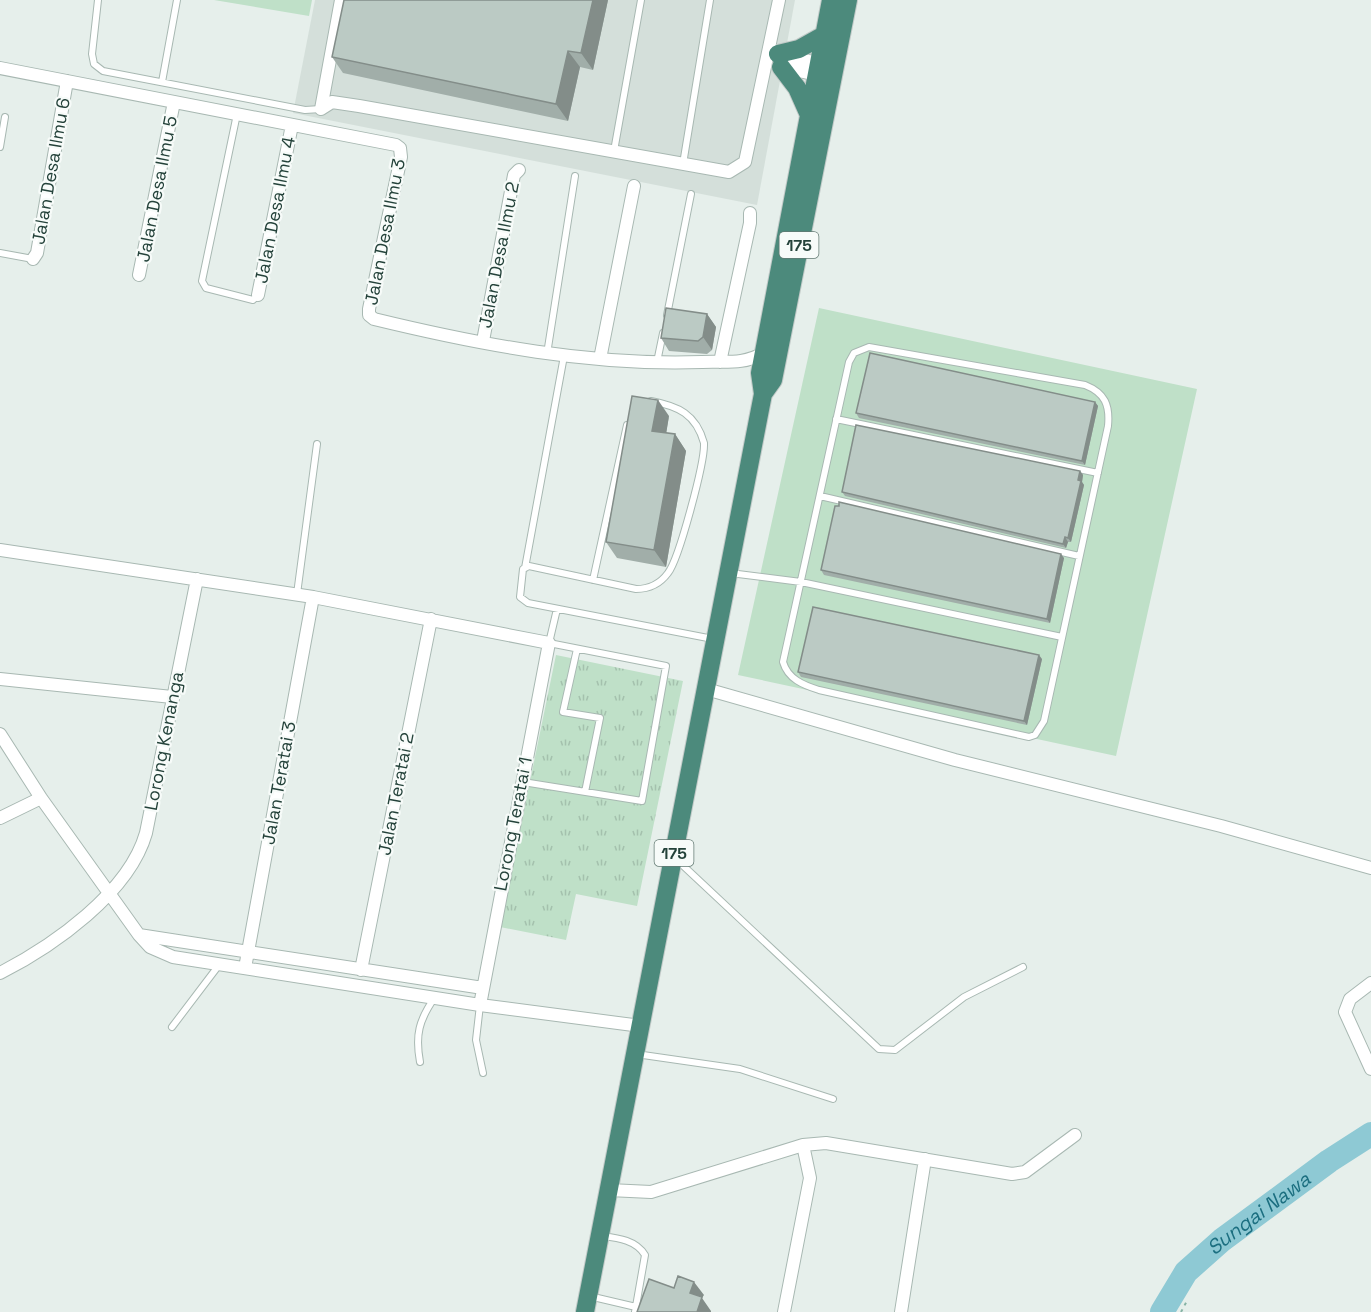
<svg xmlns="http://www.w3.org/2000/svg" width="1371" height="1312" font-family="'Space Grotesk',sans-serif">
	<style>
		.built { fill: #d4dfda }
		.grass { fill: #bfe0c8 }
		.park { fill: url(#park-tufts) }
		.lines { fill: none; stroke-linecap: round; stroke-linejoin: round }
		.river { stroke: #8ec9d4; stroke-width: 24 }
		.service-casing { stroke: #a8b8b2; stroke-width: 8 }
		.minor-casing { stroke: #a8b8b2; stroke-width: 14 }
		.trunk-casing { stroke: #c2cac8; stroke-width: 20 }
		.path { stroke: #86b3a5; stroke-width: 2; stroke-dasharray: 3 4.5; stroke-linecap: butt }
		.service { stroke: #fff; stroke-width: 6 }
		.minor { stroke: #fff; stroke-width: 12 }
		.trunk { stroke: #4c8a7c; stroke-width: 18 }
		.wall { fill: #a1aea9 }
		.shaded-wall { fill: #838d89 }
		.building { fill: #bbcac4; stroke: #838d89; stroke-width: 1.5 }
		.labels { text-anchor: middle; stroke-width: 4.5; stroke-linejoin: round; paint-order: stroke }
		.shield { fill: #f7fbf9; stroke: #637a73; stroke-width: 1.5 }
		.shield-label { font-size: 16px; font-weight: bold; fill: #24423a }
		.street-label { font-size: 18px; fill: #24423a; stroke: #f7fbf9 }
		.water-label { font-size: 20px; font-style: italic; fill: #1c6f80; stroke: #f7fbf9 }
	</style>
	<defs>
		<pattern id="park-tufts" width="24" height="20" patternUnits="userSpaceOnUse" patternTransform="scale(1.5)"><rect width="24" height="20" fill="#bfe0c8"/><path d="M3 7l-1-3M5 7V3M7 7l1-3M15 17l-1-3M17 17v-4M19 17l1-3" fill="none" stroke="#a4c1ad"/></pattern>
	</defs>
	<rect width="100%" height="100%" fill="#e6efeb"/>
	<path class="built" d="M 315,0 L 795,0 L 757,205 L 293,113 Z"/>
	<path class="grass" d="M 214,0 L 312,0 L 309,16 Z
		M 819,308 L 1197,389 L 1116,756 L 738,675 Z"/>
	<path class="park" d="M 556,655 L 683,681 L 637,906 L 576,894 L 566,940 L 500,927 Z"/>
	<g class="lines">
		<path class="river" id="s1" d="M 1162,1312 L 1186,1272 L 1222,1240 L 1329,1161 L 1371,1134"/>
		<defs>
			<path id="service" d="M 98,0 L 92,54 L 94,64 L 103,71 L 305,110 L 321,109
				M 162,82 L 177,0
				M 237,114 L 202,281 L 206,288 L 253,300 L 258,295
				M 0,147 L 5,117
				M 614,151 L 641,0
				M 683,164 L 710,0
				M 0,253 L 33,259
				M 667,315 L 691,194
				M 869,347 L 1085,385 C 1105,393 1110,405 1108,426 L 1044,721 L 1035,735 L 1029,737 L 819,690 C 803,685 788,679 783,662 L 849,362 L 854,353 Z
				M 547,354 L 575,176
				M 657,362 L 663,333
				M 651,401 C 678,406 696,414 704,443 C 705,462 679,559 668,573 C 660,584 650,589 636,589 L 529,566 L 523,569 L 520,597 L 528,603 L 713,639
				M 836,419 L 1098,473
				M 820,496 L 1079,556
				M 525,568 L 564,356
				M 730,573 L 801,582 L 1062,637
				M 593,580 L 627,425
				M 297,594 L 317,444
				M 577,649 L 563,712 L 600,718 L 585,792
				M 523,782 L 642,801 L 666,666 L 549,643 L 557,609
				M 676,859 L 879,1049 L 895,1050 L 964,997 L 1023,967
				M 480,1005 L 476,1040 L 483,1073
				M 172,1027 L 219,965
				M 636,1054 L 740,1069 L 833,1099
				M 420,1062 C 415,1035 419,1020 435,997
				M 602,1236 C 618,1238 636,1240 645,1255 L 635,1312
				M 589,1296 L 636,1307"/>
			<path id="minor" d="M 781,56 L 819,63
				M 780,67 L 817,75
				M 0,68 L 396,145 L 400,148 L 401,157 L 369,309 L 369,315 L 374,319 C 481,345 592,366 702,362 C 727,361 742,365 764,353
				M 321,109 L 332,102 L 359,106 L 729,172 L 745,162 L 779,0
				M 321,109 L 341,0
				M 33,259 L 37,253 L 67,81
				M 139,275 L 174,102
				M 258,295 L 292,125
				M 483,341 L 514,175 L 519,170
				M 600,359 L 634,186
				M 720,362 L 750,223 L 750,213
				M 0,550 L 313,597 L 549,643 L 480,1005
				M 0,679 L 172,697
				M 706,689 L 955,760 L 1221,826 L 1371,868
				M 0,734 L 41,798 L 139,935 L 150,947 L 173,957 L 480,1005 L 641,1026
				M 0,818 L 41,798
				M 139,935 L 483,988
				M 245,968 L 313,597
				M 361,970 L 431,619
				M 0,973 C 53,946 129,893 146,833 L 197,579
				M 1371,983 L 1350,999 L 1345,1012 L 1371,1069
				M 609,1190 L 651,1192 L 803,1145 L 826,1143 L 1012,1174 L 1025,1172 L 1075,1135
				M 784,1312 L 810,1178 L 803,1145
				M 901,1312 L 925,1159"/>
			<path id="trunk" d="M 778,54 L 799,49 L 824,35
				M 781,67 L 797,88 L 809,115
				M 763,394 L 773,380 L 848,0
				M 585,1312 L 763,394 L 760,373 L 831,0"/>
		</defs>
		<use href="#service" class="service-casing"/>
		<use href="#minor" class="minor-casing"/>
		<use href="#trunk" class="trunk-casing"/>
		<path class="path" d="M 1181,1312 L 1188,1299"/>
		<use href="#service" class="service"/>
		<use href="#minor" class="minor"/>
		<use href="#trunk" class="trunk"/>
	</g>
	<path class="wall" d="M 608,0 L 593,70 L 580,67 L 568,121 L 343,73 L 332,57 Z
		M 707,314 L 716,327 L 712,350 L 707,354 L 669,351 L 661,338 Z
		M 1095,402 L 1098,406 L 1085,465 L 859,418 L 856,413 Z
		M 669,416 L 666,433 L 675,434 L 686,451 L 666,567 L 617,558 L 606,542 Z
		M 1080,471 L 1083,475 L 1082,482 L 1084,485 L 1071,542 L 1068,542 L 1066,548 L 845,496 L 842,492 Z
		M 839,506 L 1064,558 L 1050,623 L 824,575 L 821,570 Z
		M 1042,659 L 1027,725 L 801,677 L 798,672 Z"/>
	<path class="shaded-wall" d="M 593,0 L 608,0 L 593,70 L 581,53 Z
		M 568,51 L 580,67 L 568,121 L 556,104 Z
		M 707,314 L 716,327 L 712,350 L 703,337 Z
		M 658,400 L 669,416 L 664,447 L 652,431 Z
		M 1095,402 L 1098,406 L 1085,465 L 1082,461 Z
		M 675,434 L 686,451 L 666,567 L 654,550 Z
		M 1080,471 L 1083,475 L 1082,482 L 1084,485 L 1071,542 L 1068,538 Z
		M 1065,537 L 1068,542 L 1066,548 L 1063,544 Z
		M 1061,554 L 1064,558 L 1050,623 L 1047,619 Z
		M 1039,655 L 1042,659 L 1027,725 L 1024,721 Z
		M 694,1282 L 704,1295 L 702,1298 L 711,1311 L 711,1312 L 697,1312 L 690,1293 Z"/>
	<path class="building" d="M 344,0 L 593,0 L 581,53 L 568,51 L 556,104 L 332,57 Z
		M 666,308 L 707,314 L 703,337 L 698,341 L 661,338 Z
		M 870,353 L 1095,402 L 1082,461 L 856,413 Z
		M 632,396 L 658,400 L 652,431 L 675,434 L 654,550 L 606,542 Z
		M 856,425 L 1080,471 L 1078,480 L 1081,481 L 1068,538 L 1065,537 L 1063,544 L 842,492 Z
		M 839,502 L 1061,554 L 1047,619 L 821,570 L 835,506 L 839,506 Z
		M 813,607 L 1039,655 L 1024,721 L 798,672 Z
		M 678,1276 L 694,1282 L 690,1293 L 702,1297 L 697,1312 L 637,1312 L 649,1279 L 674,1288 Z"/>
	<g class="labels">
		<g class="shield">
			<rect x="779.5" y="232" width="39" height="26" rx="4.5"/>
			<rect x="654.5" y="840" width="39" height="26" rx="4.5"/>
		</g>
		<g class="shield-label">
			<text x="799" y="251">175</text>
			<text x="674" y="859">175</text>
		</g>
		<g class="street-label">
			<text transform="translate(51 171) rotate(-80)" y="6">Jalan Desa Ilmu 6</text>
			<text transform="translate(157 189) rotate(-79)" y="6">Jalan Desa Ilmu 5</text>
			<text transform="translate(275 210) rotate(-79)" y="6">Jalan Desa Ilmu 4</text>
			<text transform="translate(385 232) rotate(-79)" y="6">Jalan Desa Ilmu 3</text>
			<text transform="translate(499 255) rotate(-79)" y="6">Jalan Desa Ilmu 2</text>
			<text transform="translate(164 741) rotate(-79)" y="6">Lorong Kenanga</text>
			<text transform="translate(279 783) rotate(-80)" y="6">Jalan Teratai 3</text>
			<text transform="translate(396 794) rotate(-79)" y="6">Jalan Teratai 2</text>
			<text transform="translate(513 824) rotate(-79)" y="6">Lorong Teratai 1</text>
		</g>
		<g class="water-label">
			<text dy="7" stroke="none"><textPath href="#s1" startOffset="140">Sungai Nawa</textPath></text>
		</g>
	</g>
</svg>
